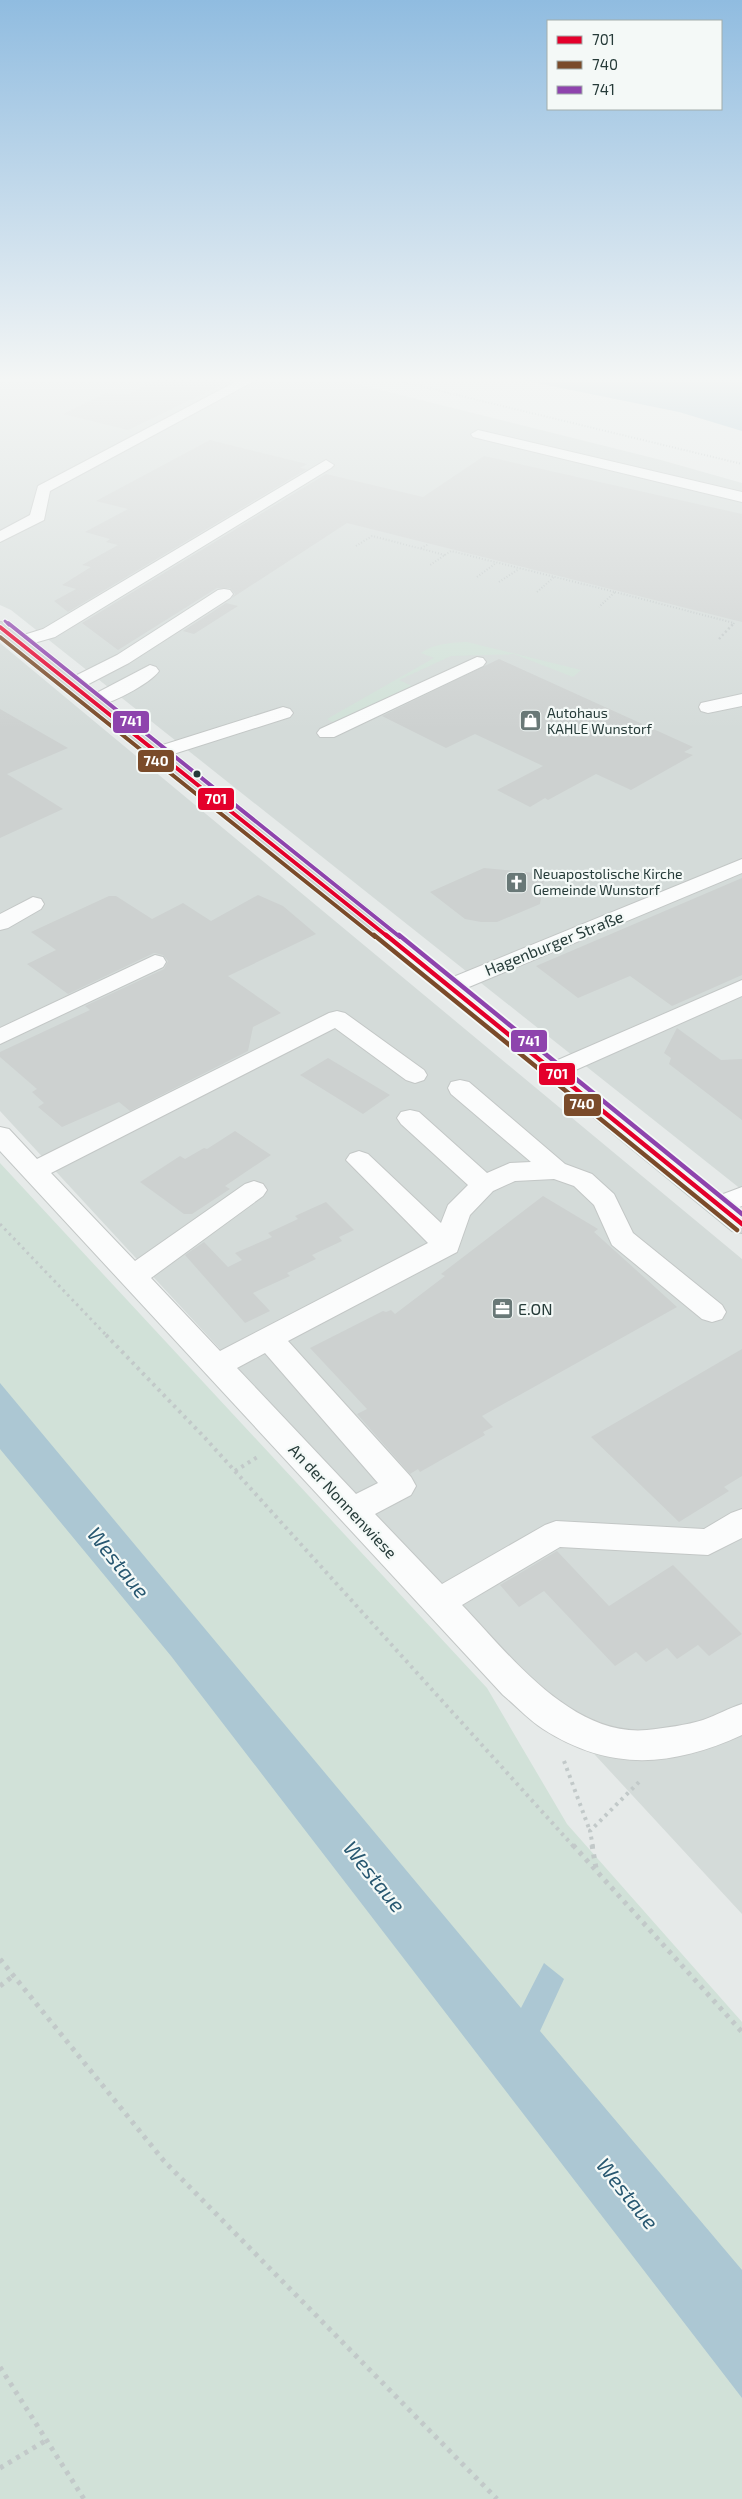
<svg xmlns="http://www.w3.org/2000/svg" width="742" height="2499" font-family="'Exo 2',sans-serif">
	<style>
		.built { fill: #d4dbd9 }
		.green { fill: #d1e1d8 }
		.water { fill: #acc7d3 }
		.building { fill: #cdd1d0 }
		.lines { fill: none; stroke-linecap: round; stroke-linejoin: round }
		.minor-casing { stroke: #c3c7c6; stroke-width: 2 }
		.major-casing { stroke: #bec5c4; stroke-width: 2 }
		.path-far4 { stroke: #c2c9c9; stroke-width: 2; stroke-dasharray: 1 2; stroke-linecap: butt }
		.path-far3 { stroke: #c2c9c9; stroke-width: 2.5; stroke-dasharray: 2 2.5; stroke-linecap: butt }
		.path-far2 { stroke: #c2c9c9; stroke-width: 3; stroke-dasharray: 2.5 4; stroke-linecap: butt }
		.path-far1 { stroke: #c2c9c9; stroke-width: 4; stroke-dasharray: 3 4.5; stroke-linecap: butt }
		.path { stroke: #c2c9c9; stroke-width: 5; stroke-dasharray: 4 5.5; stroke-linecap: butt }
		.minor { fill: #fbfcfc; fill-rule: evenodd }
		.major { fill: #cfd5d5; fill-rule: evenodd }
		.bus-1-far1-casing { stroke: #f4f9f7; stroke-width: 6 }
		.bus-1-casing { stroke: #f4f9f7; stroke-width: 8 }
		.bus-2-far1-casing { stroke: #f4f9f7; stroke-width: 6 }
		.bus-2-casing { stroke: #f4f9f7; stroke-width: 8 }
		.bus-3-far2-casing { stroke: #f4f9f7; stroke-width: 5 }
		.bus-3-far1-casing { stroke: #f4f9f7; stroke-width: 6 }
		.bus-3-casing { stroke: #f4f9f7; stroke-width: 8 }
		.bus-1-far1 { stroke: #e4002b; stroke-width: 4 }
		.bus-1 { stroke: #e4002b; stroke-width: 4.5 }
		.bus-2-far1 { stroke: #7a4b2a; stroke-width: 4 }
		.bus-2 { stroke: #7a4b2a; stroke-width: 4.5 }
		.bus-3-far2 { stroke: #8e44ad; stroke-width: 3 }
		.bus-3-far1 { stroke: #8e44ad; stroke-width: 4 }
		.bus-3 { stroke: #8e44ad; stroke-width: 4.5 }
		.bus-dot { fill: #263b39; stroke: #f4f9f7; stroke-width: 2 }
		.labels { text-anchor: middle; stroke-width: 4.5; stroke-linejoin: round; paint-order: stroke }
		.far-poi-label { font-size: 14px; fill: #263b39; stroke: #f4f9f7; text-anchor: start }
		.street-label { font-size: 16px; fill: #263b39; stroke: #f4f9f7 }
		.poi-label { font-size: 16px; fill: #263b39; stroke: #f4f9f7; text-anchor: start }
		.near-water-label { font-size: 21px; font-style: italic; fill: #275770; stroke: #f4f9f7 }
		.line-badge { stroke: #f4f9f7; stroke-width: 2 }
		.badge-label { font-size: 14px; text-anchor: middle; font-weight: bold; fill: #fff }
	</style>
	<rect width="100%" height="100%" fill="#e6eae9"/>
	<path class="built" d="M 0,380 L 341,380 L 661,460 L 742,483 L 742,1190 L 11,610 L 0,605 Z
		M 0,643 L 742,1259 L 742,1914 L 0,1111 Z"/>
	<path class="green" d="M 467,642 L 581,670 L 573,677 L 514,654 L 451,656 L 399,680 L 412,686 L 333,722 L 327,719 L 434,658 L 421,653 C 434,643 451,643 467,642 Z
		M 0,1163 L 487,1688 L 567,1824 L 742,2022 L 742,2499 L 0,2499 Z"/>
	<path class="water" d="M 522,380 L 742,380 L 742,431 L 679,412 Z
		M 0,1383 L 521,2008 L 544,1963 L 564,1979 L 540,2031 L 742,2270 L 742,2398 L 171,1656 L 0,1449 Z"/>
	<path class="building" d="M 157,380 L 232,380 L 128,430 L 63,414 L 106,393 L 129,394 Z
		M 210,440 L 307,464 L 300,468 L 307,469 L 68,612 L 54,601 L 76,589 L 62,585 L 91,567 L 82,565 L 118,545 L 106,542 L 110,539 L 85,532 L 128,509 L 96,501 Z
		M 484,456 L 742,514 L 742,622 L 347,523 L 232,598 L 235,594 L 230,588 L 217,588 L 118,650 L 82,623 L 326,474 L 423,497 Z
		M 226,603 L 238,606 L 194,634 L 183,631 Z
		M 499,659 L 693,747 L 684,752 L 693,755 L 631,790 L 596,774 L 548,800 L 545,798 L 530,807 L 497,790 L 543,766 L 475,734 L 446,748 L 382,716 Z
		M 0,709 L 68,748 L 7,774 L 63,809 L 0,838 Z
		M 484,868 L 545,874 L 540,904 L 497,922 L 481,922 L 465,919 L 430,892 Z
		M 742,878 L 742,975 L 672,1006 L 630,976 L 578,998 L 536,966 Z
		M 258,895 L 283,906 L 316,934 L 228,976 L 281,1013 L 253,1027 L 248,1051 L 130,1111 L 119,1102 L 62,1127 L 38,1107 L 44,1103 L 32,1092 L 37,1089 L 0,1057 L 0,1052 L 90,1010 L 85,1006 L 164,969 L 168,961 L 163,955 L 154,953 L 68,994 L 27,964 L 56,950 L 31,932 L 109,896 L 116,896 L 152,919 L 183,903 L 211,921 Z
		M 677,1028 L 721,1060 L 742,1059 L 742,1120 L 669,1064 L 671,1058 L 664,1053 Z
		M 328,1058 L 390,1095 L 363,1114 L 300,1075 Z
		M 235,1131 L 271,1155 L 225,1186 L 230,1189 L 192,1214 L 184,1214 L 140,1182 L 180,1156 L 185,1159 L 204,1148 L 207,1149 Z
		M 543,1196 L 598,1229 L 594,1232 L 677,1307 L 482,1416 L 493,1427 L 483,1432 L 485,1435 L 420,1472 L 418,1469 L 410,1474 L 357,1414 L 367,1409 L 310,1348 L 383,1311 L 386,1312 L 391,1310 L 395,1314 L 445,1276 L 441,1274 Z
		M 326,1202 L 354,1230 L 339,1237 L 342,1241 L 312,1255 L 316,1259 L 287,1273 L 290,1276 L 253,1293 L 270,1311 L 245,1323 L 185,1255 L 204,1242 L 228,1267 L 242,1260 L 235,1253 L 272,1237 L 268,1233 L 298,1219 L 295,1216 Z
		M 742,1349 L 742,1476 L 724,1487 L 729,1491 L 679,1522 L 591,1437 Z
		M 557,1551 L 609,1606 L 673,1565 L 742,1634 L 709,1656 L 698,1645 L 677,1659 L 667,1648 L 646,1662 L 636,1652 L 615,1666 L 544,1591 L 519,1607 L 500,1585 Z"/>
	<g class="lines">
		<defs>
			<path id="minor" d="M 239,380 L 256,380 L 50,491 L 44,520 L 0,542 L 0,531 L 30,515 L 38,486 Z
				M 478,430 L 742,492 L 742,502 L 473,437 L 471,434 Z
				M 326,460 L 334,465 L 331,468 L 55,637 L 20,647 L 14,646 L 11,642 L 14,638 L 43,629 Z
				M 224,589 L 230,590 L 233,594 L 230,598 L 129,663 L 79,689 L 65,689 L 63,685 L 65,681 L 117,655 L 218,590 Z
				M 477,657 L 483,658 L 486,662 L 483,666 L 334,737 L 320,737 L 317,733 L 320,729 Z
				M 150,665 L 156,667 L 159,671 C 150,684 102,710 87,706 L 85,702 L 87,698 Z
				M 742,694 L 742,706 L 708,713 L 701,711 L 699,707 L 701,703 Z
				M 283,707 L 290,709 L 293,713 L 290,717 L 164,757 L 150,757 L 147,753 L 150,749 Z
				M 742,859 L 742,873 L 457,992 L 449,994 L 441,992 L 437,987 L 441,982 Z
				M 33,897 L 41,899 L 44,904 L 41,909 L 8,928 L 0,930 L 0,914 Z
				M 155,955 L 163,957 L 166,962 L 163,967 L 0,1044 L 0,1028 Z
				M 742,980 L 742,996 L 562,1076 L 553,1079 L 544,1076 L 541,1071 L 544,1066 Z
				M 337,1011 L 345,1013 L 424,1070 L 427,1075 L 424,1080 L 415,1083 L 406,1080 L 335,1028 L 51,1173 L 135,1261 L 245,1184 L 254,1181 L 263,1184 L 267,1190 L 263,1196 L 151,1278 L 220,1351 L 428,1243 L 346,1160 L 350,1154 L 359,1151 L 368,1154 L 441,1223 L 448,1205 L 468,1185 L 401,1124 L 397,1118 L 401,1112 L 410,1110 L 419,1112 L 487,1173 L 510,1163 L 531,1162 L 451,1094 L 448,1088 L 451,1082 L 460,1080 L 469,1082 L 565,1164 L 592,1174 L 614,1194 L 633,1233 L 722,1305 L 726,1312 L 722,1319 L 712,1322 L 702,1319 L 612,1245 L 594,1205 L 574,1186 L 554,1179 L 515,1181 L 493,1191 L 470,1215 L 457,1252 L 288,1341 L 411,1477 L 416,1486 L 411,1495 L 375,1514 L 442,1584 L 545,1525 L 556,1521 L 704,1529 L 731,1513 L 742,1509 L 742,1538 L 708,1555 L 560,1547 L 462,1605 C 509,1654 571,1737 647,1730 C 665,1728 687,1725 703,1720 C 717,1715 729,1708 742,1704 L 742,1735 C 672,1767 610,1772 543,1729 C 529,1720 516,1706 503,1695 L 0,1151 L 0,1127 L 9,1129 L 37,1159 L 329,1013 ZM 265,1353 L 378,1483 L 356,1494 L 237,1368 Z
				M 742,1187 L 742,1206 L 719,1214 L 710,1211 L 706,1205 L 710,1199 Z"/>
			<path id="major" d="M 0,622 L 6,623 L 347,892 L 742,1210 L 742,1233 L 732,1231 L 331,902 L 0,636 Z"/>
		</defs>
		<use href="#minor" class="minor-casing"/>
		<use href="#major" class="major-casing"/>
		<path class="path-far4" d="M 395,380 L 742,464
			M 356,546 L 372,536 L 445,555 L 430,565
			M 421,548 L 429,544
			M 445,555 L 451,551 L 615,592 L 599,607
			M 477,577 L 496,563
			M 499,582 L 519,569
			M 537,592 L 554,577
			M 615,592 L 734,623 L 733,625"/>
		<path class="path-far3" d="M 719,639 L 734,623"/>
		<path class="path-far2" d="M 0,1224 L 107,1336"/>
		<path class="path-far1" d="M 106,1335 L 206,1439 L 574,1847
			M 235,1471 L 259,1456
			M 564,1761 L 590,1831
			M 593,1847 L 590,1831 L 642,1779"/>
		<path class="path" d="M 573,1845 L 742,2032
			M 592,1845 L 596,1868
			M 0,1959 L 164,2161 L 497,2499
			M 0,1986 L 13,1976
			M 0,2367 L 84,2499
			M 0,2468 L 45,2441"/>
		<use href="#minor" class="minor"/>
		<use href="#major" class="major"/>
		<defs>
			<path id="bus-1-far1" d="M 0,627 L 388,937"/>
			<path id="bus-1" d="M 386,935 L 742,1224"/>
			<path id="bus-2-far1" d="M 0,637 L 375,937"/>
			<path id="bus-2" d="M 374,935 L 737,1230"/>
			<path id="bus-3-far2" d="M 5,621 L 9,625"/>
			<path id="bus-3-far1" d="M 8,623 L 400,937"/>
			<path id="bus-3" d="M 399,935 L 742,1214"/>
		</defs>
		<use href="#bus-1-far1" class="bus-1-far1-casing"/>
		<use href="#bus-1" class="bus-1-casing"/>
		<use href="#bus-2-far1" class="bus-2-far1-casing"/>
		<use href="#bus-2" class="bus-2-casing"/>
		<use href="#bus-3-far2" class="bus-3-far2-casing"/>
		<use href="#bus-3-far1" class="bus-3-far1-casing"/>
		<use href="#bus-3" class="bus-3-casing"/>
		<use href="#bus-1-far1" class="bus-1-far1"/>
		<use href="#bus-1" class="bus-1"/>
		<use href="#bus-2-far1" class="bus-2-far1"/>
		<use href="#bus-2" class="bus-2"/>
		<use href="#bus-3-far2" class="bus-3-far2"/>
		<use href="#bus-3-far1" class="bus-3-far1"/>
		<use href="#bus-3" class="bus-3"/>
	</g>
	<linearGradient id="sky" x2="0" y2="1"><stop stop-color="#90bce0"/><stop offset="0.52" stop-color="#f4f6f5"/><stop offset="1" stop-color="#f4f6f5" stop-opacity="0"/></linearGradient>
	<rect width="742" height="730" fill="url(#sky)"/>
	<defs>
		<symbol id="shop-square" viewBox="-11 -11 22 22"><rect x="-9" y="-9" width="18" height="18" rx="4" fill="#697877" stroke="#f4f9f7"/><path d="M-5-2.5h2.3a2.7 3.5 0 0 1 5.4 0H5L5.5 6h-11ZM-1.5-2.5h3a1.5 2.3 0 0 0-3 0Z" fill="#fff"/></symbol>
		<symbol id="church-square" viewBox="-11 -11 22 22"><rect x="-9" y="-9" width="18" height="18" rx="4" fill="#697877" stroke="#f4f9f7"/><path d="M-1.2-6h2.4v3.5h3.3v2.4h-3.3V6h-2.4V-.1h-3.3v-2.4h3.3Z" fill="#fff"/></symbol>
		<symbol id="office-square" viewBox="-11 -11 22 22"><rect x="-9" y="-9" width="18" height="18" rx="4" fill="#697877" stroke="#f4f9f7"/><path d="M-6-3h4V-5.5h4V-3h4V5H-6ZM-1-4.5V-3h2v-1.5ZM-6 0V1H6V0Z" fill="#fff"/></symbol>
	</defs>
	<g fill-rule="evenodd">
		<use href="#shop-square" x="518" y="708" width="25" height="25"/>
		<use href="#church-square" x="504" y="870" width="25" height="25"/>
		<use href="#office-square" x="490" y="1296" width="25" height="25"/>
	</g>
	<circle class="bus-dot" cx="197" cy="774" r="4.5"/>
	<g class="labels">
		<g class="far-poi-label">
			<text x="547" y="718">Autohaus<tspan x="547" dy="16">KAHLE Wunstorf</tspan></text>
			<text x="533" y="879">Neuapostolische Kirche<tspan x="533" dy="16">Gemeinde Wunstorf</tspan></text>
		</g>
		<g class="street-label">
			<text transform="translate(554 943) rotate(-22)" y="6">Hagenburger Straße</text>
			<text transform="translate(343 1501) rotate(47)" y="6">An der Nonnenwiese</text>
		</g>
		<g class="poi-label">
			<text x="518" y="1315">E.ON</text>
		</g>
		<g class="near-water-label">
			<text transform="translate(118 1563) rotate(51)" y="7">Westaue</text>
			<text transform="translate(374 1877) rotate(51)" y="7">Westaue</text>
			<text transform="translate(627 2194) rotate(51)" y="7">Westaue</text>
		</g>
	</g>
	<g class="line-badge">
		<rect x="112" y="710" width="38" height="24" rx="5" fill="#8e44ad"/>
		<rect x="137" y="749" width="38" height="24" rx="5" fill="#7a4b2a"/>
		<rect x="197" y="787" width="38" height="24" rx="5" fill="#e4002b"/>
		<rect x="510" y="1029" width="38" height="24" rx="5" fill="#8e44ad"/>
		<rect x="538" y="1062" width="38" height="24" rx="5" fill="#e4002b"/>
		<rect x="563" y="1093" width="39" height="24" rx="5" fill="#7a4b2a"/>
	</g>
	<g class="badge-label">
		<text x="131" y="726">741</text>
		<text x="156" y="766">740</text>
		<text x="216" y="804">701</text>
		<text x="529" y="1046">741</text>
		<text x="557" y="1079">701</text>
		<text x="582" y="1109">740</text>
	</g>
	<rect x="547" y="20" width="175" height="90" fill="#f4f9f7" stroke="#a2adab"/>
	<rect x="557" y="36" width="25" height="8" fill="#e4002b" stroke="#a2adab"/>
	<text x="592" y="45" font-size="15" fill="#263b39">701</text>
	<rect x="557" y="61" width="25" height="8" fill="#7a4b2a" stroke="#a2adab"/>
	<text x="592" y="70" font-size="15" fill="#263b39">740</text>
	<rect x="557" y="86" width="25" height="8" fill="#8e44ad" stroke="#a2adab"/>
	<text x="592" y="95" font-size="15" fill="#263b39">741</text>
</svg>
